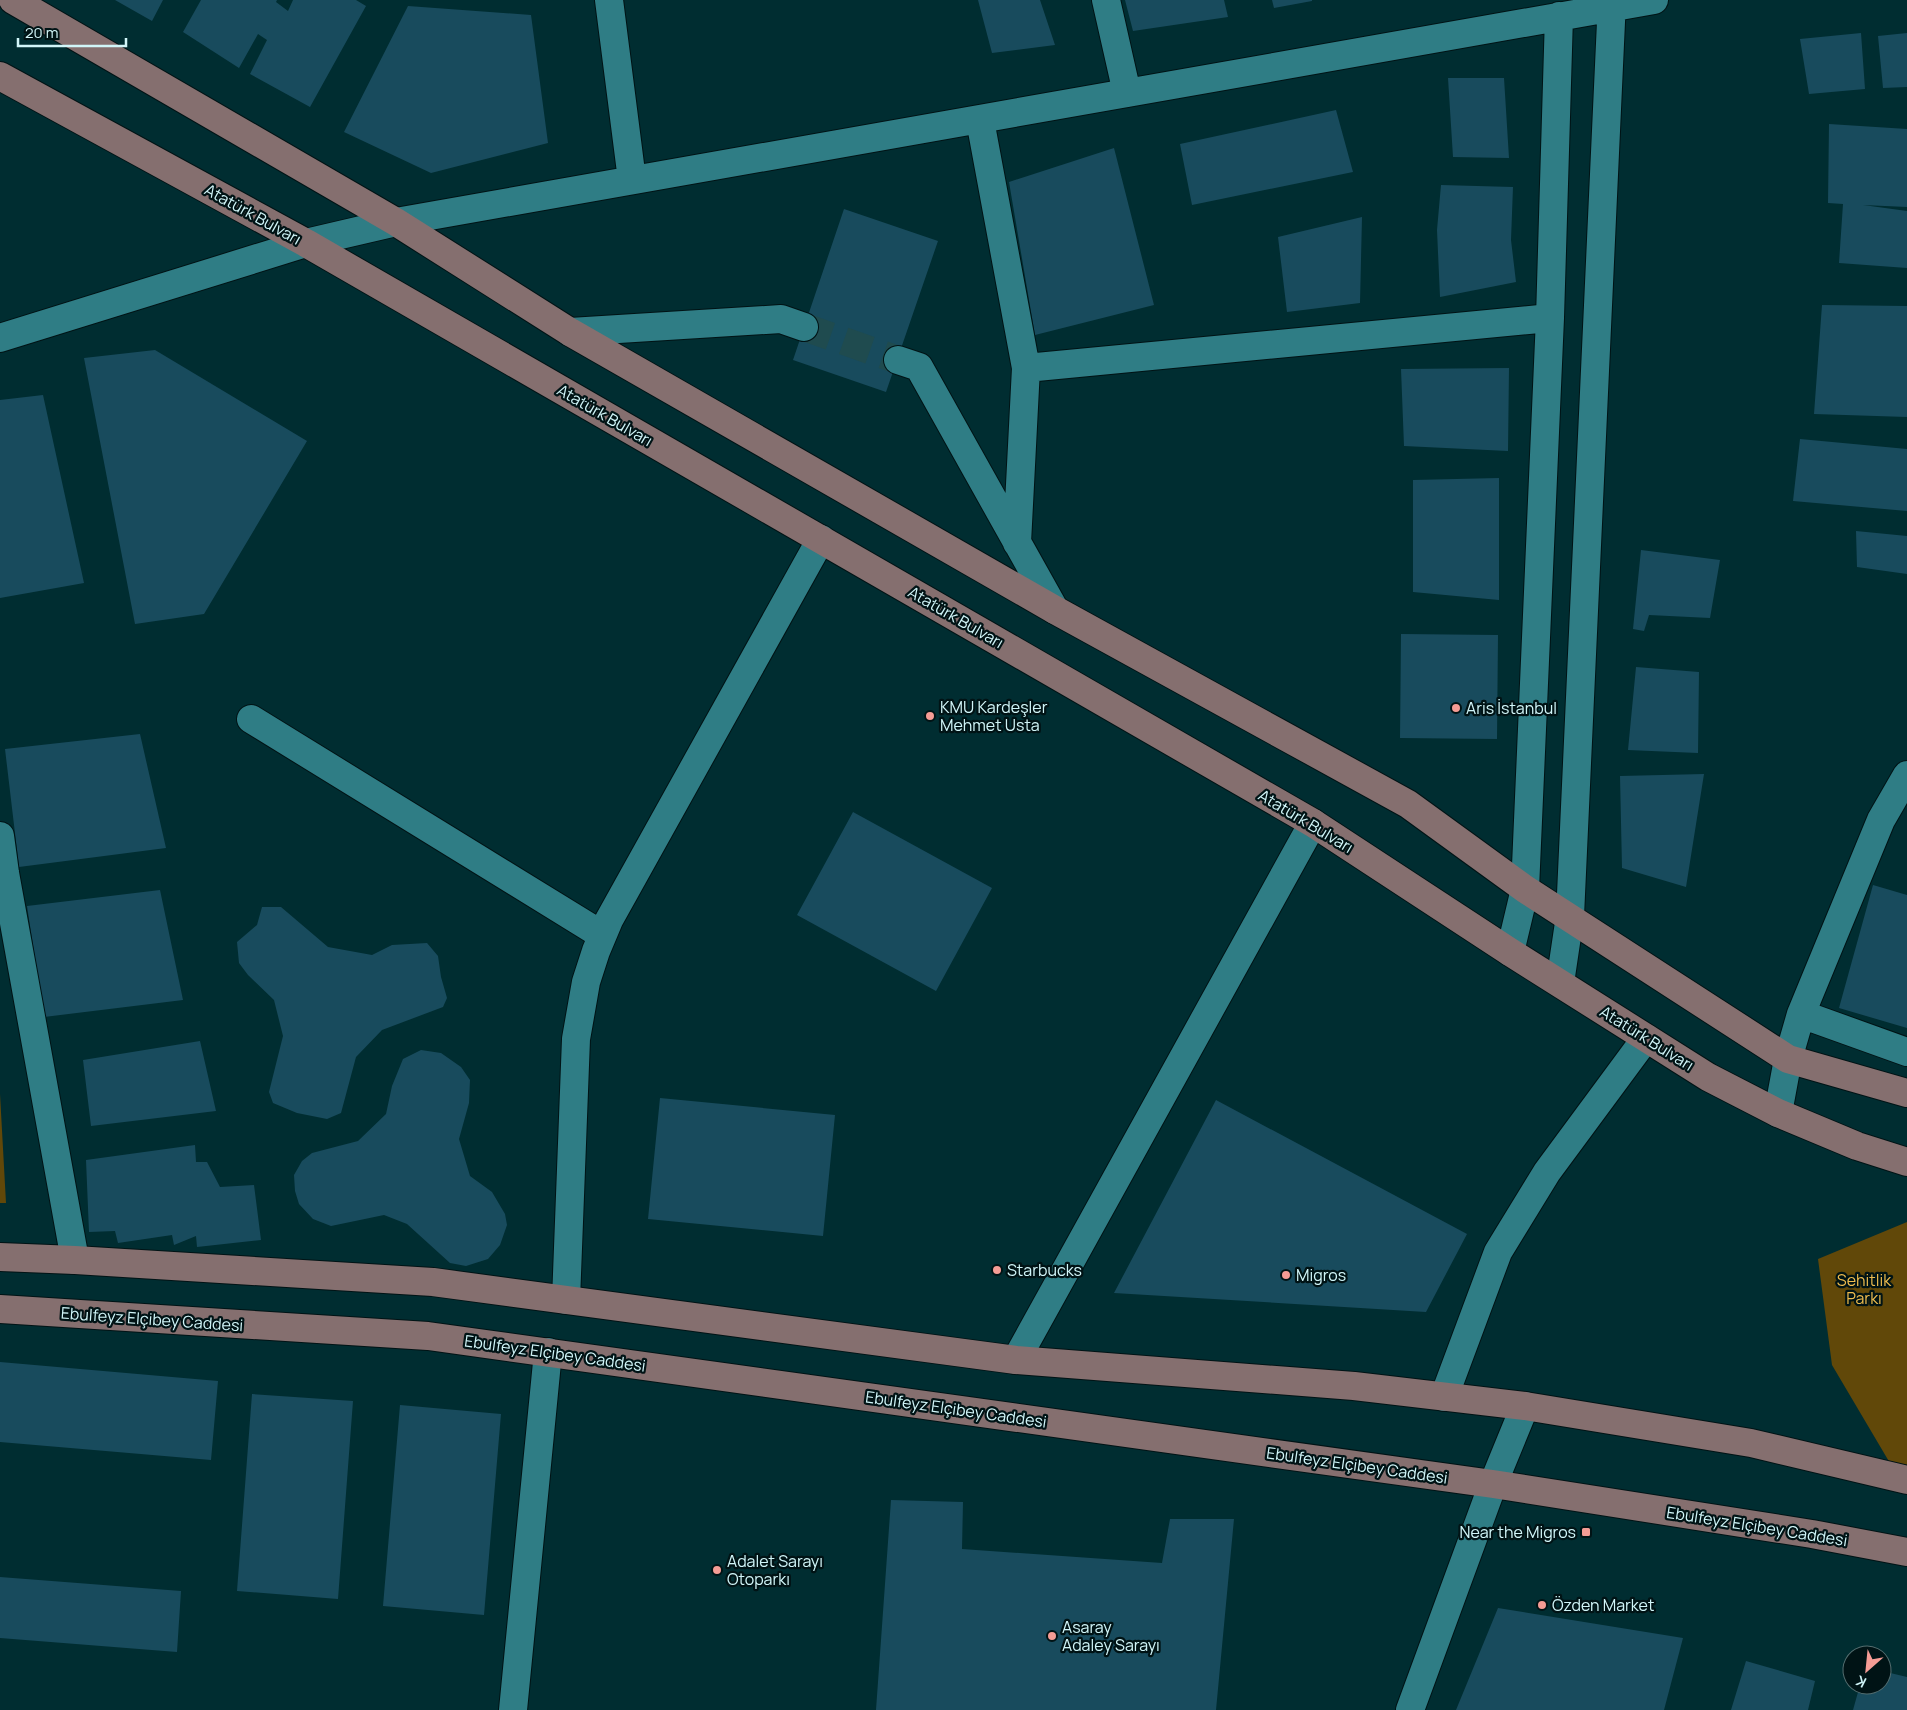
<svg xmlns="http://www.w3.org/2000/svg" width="1907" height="1710" font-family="Manrope,sans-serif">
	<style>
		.green { fill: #614809 }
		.building { fill: #184b5d }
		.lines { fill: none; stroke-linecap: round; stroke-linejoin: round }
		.minor-tunnel { stroke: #1f4b4f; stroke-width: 28; stroke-dasharray: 28 14; stroke-linecap: butt }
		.minor-casing { stroke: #001315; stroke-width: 30 }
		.major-casing { stroke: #001315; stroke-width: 30 }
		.minor { stroke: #2f7d85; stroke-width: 28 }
		.major { stroke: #856f6f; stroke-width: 28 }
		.poi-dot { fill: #f59c95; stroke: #001315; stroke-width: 2 }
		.labels { text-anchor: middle; stroke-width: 4.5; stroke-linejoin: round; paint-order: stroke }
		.street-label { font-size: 16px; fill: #d1f6f9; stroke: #001315 }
		.poi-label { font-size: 16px; fill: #d1f6f9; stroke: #001315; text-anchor: start }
		.park-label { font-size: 16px; fill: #edbc4f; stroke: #001315 }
	</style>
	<rect width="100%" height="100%" fill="#002d31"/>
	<path class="green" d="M 0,1094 L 6,1203 L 0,1203 Z
		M 1907,1222 L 1907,1481 L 1897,1475 L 1832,1365 L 1818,1259 Z"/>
	<path class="building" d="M 115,0 L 163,0 L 152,21 Z
		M 201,0 L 277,0 L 276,2 L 288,11 L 293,0 L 356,0 L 366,6 L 310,107 L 250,74 L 267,40 L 258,34 L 239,68 L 183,32 Z
		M 978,0 L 1040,0 L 1055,45 L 992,53 Z
		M 1125,0 L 1224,0 L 1228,17 L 1133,31 Z
		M 1272,0 L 1312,0 L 1312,1 L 1274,8 Z
		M 408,6 L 531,15 L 548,143 L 431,173 L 344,132 Z
		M 1861,33 L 1865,89 L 1809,94 L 1800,39 Z
		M 1907,33 L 1907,87 L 1883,88 L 1878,36 Z
		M 1448,78 L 1504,78 L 1509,158 L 1453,157 Z
		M 1336,110 L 1353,172 L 1192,205 L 1180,144 Z
		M 1829,124 L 1907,129 L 1907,207 L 1863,205 L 1907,211 L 1907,268 L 1839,263 L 1843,204 L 1828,203 Z
		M 1114,148 L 1154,305 L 1035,335 L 1009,182 Z
		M 1441,185 L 1513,187 L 1511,240 L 1516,282 L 1440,297 L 1437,230 Z
		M 844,209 L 938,241 L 886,392 L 793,360 Z
		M 1362,217 L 1360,303 L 1287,312 L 1278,237 Z
		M 1822,305 L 1907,306 L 1907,417 L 1814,414 Z
		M 155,350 L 307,441 L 204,614 L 135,624 L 84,358 Z
		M 1509,368 L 1508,451 L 1404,446 L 1401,369 Z
		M 43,395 L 84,583 L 0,598 L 0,400 Z
		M 1800,439 L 1907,449 L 1907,511 L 1793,501 Z
		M 1499,478 L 1499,600 L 1413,592 L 1413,480 Z
		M 1856,531 L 1907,536 L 1907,574 L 1857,567 Z
		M 1641,550 L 1720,560 L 1710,618 L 1649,615 L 1644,631 L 1633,629 Z
		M 1401,634 L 1498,635 L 1497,739 L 1400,738 Z
		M 1636,667 L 1699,672 L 1698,753 L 1628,750 Z
		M 140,734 L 166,848 L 19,867 L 5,749 Z
		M 1704,774 L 1686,887 L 1622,868 L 1620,776 Z
		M 853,812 L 992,888 L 936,991 L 797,915 Z
		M 1873,885 L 1907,895 L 1907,1028 L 1839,1008 Z
		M 160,890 L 183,1000 L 44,1017 L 27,906 Z
		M 262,907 L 281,907 L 328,947 L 372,955 L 392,945 L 427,943 L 438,956 L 441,977 L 447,998 L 443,1007 L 382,1030 L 356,1057 L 341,1113 L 327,1119 L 297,1113 L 273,1103 L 269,1092 L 283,1036 L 274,1000 L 248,975 L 239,963 L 237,942 L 257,925 Z
		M 200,1041 L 216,1111 L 91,1126 L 83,1060 Z
		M 421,1050 L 441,1053 L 461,1067 L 470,1080 L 469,1103 L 459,1139 L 470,1176 L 492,1192 L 505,1214 L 507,1225 L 500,1245 L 488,1259 L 466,1266 L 450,1263 L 407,1224 L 384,1215 L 331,1226 L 313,1219 L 299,1204 L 295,1191 L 294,1175 L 302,1161 L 312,1153 L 358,1141 L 386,1114 L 392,1086 L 403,1059 Z
		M 660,1098 L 835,1115 L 823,1236 L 648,1219 Z
		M 1216,1100 L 1467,1234 L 1426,1312 L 1114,1293 Z
		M 195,1145 L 196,1162 L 207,1162 L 220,1187 L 254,1185 L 261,1240 L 197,1247 L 196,1236 L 174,1245 L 172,1235 L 118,1243 L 115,1231 L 89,1232 L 86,1160 Z
		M 0,1362 L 218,1381 L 211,1460 L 0,1442 Z
		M 252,1394 L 353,1401 L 338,1599 L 237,1591 Z
		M 400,1405 L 501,1414 L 484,1615 L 383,1606 Z
		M 891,1500 L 963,1502 L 962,1549 L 1162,1563 L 1170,1519 L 1234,1519 L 1216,1710 L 876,1710 Z
		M 0,1577 L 181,1591 L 177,1652 L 0,1638 Z
		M 1498,1608 L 1683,1638 L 1664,1710 L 1456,1710 Z
		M 1746,1661 L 1815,1681 L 1808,1710 L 1731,1710 Z
		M 1882,1671 L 1907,1677 L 1907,1710 L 1853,1710 L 1860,1685 L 1882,1685 Z"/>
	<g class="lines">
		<path class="minor-tunnel" d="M 804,327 L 898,360"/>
		<defs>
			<path id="minor" d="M 609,0 L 632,180
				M 1106,0 L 1127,93
				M 980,120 L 1026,368 L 1017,543
				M 570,332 L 781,319 L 804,327
				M 0,338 L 306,243 L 396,222 L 1654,0
				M 898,360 L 919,367 L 1055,610
				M 1026,368 L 1550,318
				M 251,719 L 602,935
				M 0,836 L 5,873 L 75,1260
				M 1510,952 L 1525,889 L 1550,318 L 1559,16
				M 1560,983 L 1570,916 L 1612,0
				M 1801,1014 L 1907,1052
				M 1778,1113 L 1788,1059 L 1801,1014 L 1881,820 L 1907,775
				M 566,1300 L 576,1039 L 586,982 L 596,951 L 609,920 L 821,539
				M 1016,1360 L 1313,823
				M 1444,1397 L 1498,1252 L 1547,1172 L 1646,1038
				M 513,1710 L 548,1352
				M 1410,1710 L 1493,1484 L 1525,1406"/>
			<path id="major" d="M 13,0 L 396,222 L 570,332 L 1055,610 L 1408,804 L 1525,889 L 1788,1059 L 1907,1093
				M 0,76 L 306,243 L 1313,823 L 1510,952 L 1708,1077 L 1778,1113 L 1857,1146 L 1907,1162
				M 0,1257 L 75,1260 L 433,1282 L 1016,1360 L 1354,1386 L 1525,1406 L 1751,1443 L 1907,1480
				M 0,1309 L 428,1336 L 1493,1484 L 1812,1534 L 1907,1552"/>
		</defs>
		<use href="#minor" class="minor-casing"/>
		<use href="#major" class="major-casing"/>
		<use href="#minor" class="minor"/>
		<use href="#major" class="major"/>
	</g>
	<g class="poi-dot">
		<circle cx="1456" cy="708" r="5"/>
		<circle cx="930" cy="716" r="5"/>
		<circle cx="997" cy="1270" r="5"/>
		<circle cx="1286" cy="1275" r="5"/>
		<rect x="1581" y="1527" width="10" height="10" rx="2.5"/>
		<circle cx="717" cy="1570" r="5"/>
		<circle cx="1542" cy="1605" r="5"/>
		<circle cx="1052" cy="1636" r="5"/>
	</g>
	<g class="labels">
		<g class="street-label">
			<text transform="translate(253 214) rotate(29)" y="6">Atatürk Bulvarı</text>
			<text transform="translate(605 415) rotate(30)" y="6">Atatürk Bulvarı</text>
			<text transform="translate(956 617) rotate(30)" y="6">Atatürk Bulvarı</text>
			<text transform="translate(1306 821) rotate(31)" y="6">Atatürk Bulvarı</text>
			<text transform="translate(1647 1038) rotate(32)" y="6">Atatürk Bulvarı</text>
			<text transform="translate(152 1319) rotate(4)" y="6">Ebulfeyz Elçibey Caddesi</text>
			<text transform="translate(555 1353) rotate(8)" y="6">Ebulfeyz Elçibey Caddesi</text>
			<text transform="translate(956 1409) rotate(8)" y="6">Ebulfeyz Elçibey Caddesi</text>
			<text transform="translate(1357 1465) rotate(8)" y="6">Ebulfeyz Elçibey Caddesi</text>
			<text transform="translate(1757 1526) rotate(9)" y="6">Ebulfeyz Elçibey Caddesi</text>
		</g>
		<g class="poi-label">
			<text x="940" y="713">KMU Kardeşler<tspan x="940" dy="18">Mehmet Usta</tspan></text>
			<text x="1466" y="714">Aris İstanbul</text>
			<text x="1007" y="1276">Starbucks</text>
			<text x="1296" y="1281">Migros</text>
			<text x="1576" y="1538" text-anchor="end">Near the Migros</text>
			<text x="727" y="1567">Adalet Sarayı<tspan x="727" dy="18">Otoparkı</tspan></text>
			<text x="1552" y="1611">Özden Market</text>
			<text x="1062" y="1633">Asaray<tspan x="1062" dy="18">Adaley Sarayı</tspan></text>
		</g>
		<g class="park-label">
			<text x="1864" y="1286">Sehitlik<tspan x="1864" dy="18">Parkı</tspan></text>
		</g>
	</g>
	<g transform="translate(1867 1670) rotate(207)"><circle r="24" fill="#001315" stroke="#546e70"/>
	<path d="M0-4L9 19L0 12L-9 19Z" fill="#f59c95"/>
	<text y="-8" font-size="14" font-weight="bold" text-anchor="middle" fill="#d1f6f9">K</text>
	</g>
	<path d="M18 38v8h108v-8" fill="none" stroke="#d1f6f9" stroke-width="2.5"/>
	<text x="25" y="38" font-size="15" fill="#d1f6f9" stroke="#001315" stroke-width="4" paint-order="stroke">20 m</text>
</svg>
